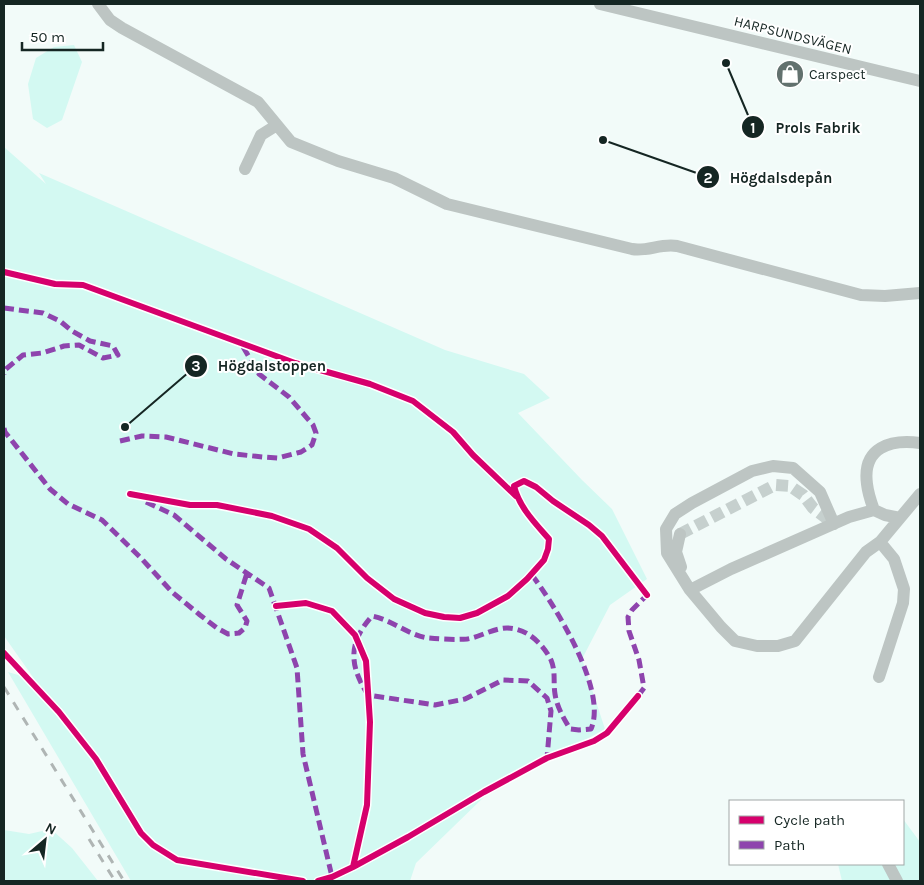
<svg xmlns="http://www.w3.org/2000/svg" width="924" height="885" font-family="Karla,sans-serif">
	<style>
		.green { fill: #d3f9f2 }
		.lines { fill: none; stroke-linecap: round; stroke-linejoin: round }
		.minor-tunnel { stroke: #c6d0ce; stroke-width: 12; stroke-dasharray: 12 6; stroke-linecap: butt }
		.minor { stroke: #bdc5c3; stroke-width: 12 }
		.rail { stroke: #afb5b4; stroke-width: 3; stroke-dasharray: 9 9; stroke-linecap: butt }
		.quiet { stroke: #8e44ad; stroke-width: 5; stroke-dasharray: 10 5; stroke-linecap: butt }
		.cycleway-casing { stroke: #fff; stroke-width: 9 }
		.cycleway { stroke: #d6006c; stroke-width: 6 }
		.labels { text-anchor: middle; stroke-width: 4; stroke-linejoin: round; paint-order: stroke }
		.street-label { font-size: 14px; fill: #152623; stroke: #fff }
		.poi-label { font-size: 14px; fill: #152623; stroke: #fff; text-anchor: start }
		.leader { fill: none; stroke: #152623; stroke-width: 2 }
		.callout-dot { fill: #152623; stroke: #fff; stroke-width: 2 }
		.mark-label { font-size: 15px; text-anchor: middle; font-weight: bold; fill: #fff }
		.callout-label { font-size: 15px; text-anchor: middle; font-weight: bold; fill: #152623; stroke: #fff; stroke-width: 4; stroke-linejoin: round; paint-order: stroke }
	</style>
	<rect width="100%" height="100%" fill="#f2fbf9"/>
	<path class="green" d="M 74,45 L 82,62 L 62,120 L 47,128 L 33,119 L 28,84 L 36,58 L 54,47 Z
		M 4,147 L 46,184 L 39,173 L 445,350 L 524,374 L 550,398 L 518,413 L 582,480 L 612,509 L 647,579 L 610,605 L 582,659 L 605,729 L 486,795 L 416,863 L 410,881 L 131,881 L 8,672 L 35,680 L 4,636 Z
		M 903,819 L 920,842 L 920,881 L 842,881 L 838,864 L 903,864 Z
		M 51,829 L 72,848 L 98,881 L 4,881 L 4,830 L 29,834 Z"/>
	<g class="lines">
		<path class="minor-tunnel" d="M 680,534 L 775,485 L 790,486 L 803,495 L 813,508 L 834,524"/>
		<path class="minor" d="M 98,4 L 110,20 L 122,28 L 258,102 L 291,142 L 338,161 L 394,178 L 447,204 L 632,249 C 647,252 661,243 677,246 L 861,295 L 885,296 L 920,293
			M 600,4 L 920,81
			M 245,169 L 261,135 L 277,125
			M 874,510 C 871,502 868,493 867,484 C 862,447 891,439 920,443
			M 834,524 L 820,492 L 793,468 L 773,466 L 752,471 L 692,503 L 675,514 L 666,529 L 667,553 L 690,590 L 721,627 L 735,641 L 757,646 L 778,646 L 795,641 L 866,552 L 880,542 L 920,494
			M 680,534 L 676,552 L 681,567
			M 690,590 L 731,569 L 849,517 L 874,510 L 885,515 L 900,518
			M 879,677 L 903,603 L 904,589 L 894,559 L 880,542
			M 888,864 L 897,881"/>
		<path class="rail" d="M 4,687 L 124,881
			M 89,839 L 115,881"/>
		<path class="quiet" d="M 4,308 L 43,313 L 60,321 L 72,331 L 90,341 L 113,346 L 118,355 L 103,358 L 79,345 L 64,346 L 42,353 L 23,355 L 6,369 L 4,374
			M 4,428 L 5,432 L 50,489 L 68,504 L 102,520 L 141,558 L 172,592 L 200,615 L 217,628 L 228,634 L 239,633 L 245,628 L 247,621 L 237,605 L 247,573
			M 120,441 L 142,436 L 166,437 L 234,454 L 263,457 L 278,458 L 301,452 L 312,445 L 316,433 L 313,425 L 289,397 L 259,374 L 242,345
			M 146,502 L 174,515 L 226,559 L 269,588 L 297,668 L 303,754 L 333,881
			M 532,575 C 555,606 608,690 591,729 L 579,730 L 570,729 C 563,717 557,707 555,694 C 553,682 556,672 551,660 C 543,644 527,628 507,628 C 494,628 480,637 467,639 C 455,640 440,639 428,638 C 408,635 392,620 372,616 C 348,643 349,665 368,695 L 435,705 L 465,699 L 503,680 L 528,681 L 547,698 L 551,711 L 547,758
			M 638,696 L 644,688 L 639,660 L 629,631 L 628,617 L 632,610 L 647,595"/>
		<defs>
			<path id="cycleway" d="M 4,272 L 55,284 L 83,285 L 295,363 L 370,384 L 413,401 L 453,432 L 473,455 L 516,496
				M 130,494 L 190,505 L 217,505 L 272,516 L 309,529 L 337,548 L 367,578 L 394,599 L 425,613 L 444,617 L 460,618 L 477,613 L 508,596 L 527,579 L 544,560 L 548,549 L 549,539 C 535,523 519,507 514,486 L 524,481 L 536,487 L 553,501 L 589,525 L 602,536 L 647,595
				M 276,606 L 306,603 L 332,611 L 355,635 L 366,661 L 370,722 L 367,805 L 353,867
				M 4,653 L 59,712 L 96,759 L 141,833 L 153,845 L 177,860 L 303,881
				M 318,881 L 332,877 L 353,867 L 408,837 L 484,792 L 547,758 L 594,741 L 607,733 L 638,696"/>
		</defs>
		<use href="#cycleway" class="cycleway-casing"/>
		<use href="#cycleway" class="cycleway"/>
	</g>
	<defs>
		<symbol id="shop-disc" viewBox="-11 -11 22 22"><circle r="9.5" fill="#62716e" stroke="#fff"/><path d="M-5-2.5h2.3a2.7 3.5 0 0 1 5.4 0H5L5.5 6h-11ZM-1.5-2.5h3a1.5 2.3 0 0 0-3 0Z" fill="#fff"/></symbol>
	</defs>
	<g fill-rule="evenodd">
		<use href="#shop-disc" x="774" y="58" width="32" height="32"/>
	</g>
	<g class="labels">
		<g class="street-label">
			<text transform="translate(793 35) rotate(14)" y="5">HARPSUNDSVÄGEN</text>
		</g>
		<g class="poi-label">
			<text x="809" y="79">Carspect</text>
		</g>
	</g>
	<path class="leader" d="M726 63L753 127M603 140L708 177M125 427L196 366"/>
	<g class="callout-dot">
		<circle cx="726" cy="63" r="5"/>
		<circle cx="603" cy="140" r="5"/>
		<circle cx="125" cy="427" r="5"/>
		<circle cx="753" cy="127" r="12"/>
		<circle cx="708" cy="177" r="12"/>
		<circle cx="196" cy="366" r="12"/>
	</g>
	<g class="mark-label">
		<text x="753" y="133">1</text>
		<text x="708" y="183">2</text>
		<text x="196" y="371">3</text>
	</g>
	<g class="callout-label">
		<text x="818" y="133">Prols Fabrik</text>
		<text x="781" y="183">Högdalsdepån</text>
		<text x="272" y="371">Högdalstoppen</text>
	</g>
	<rect width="924" height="885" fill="none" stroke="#152623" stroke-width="10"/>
	<rect x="729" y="800" width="175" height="65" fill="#ffffff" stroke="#a1a8a7"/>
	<rect x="739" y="816" width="25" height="8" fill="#d6006c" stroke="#a1a8a7"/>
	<text x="774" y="825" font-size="15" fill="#152623">Cycle path</text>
	<rect x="739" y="841" width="25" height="8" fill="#8e44ad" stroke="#a1a8a7"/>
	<text x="774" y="850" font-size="15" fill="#152623">Path</text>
	<g transform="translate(45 840) rotate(28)" stroke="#ffffff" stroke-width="4" paint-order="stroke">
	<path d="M0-4L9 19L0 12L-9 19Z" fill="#152623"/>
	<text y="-8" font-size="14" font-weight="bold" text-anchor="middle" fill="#152623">N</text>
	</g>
	<path d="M22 42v8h81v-8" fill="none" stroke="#152623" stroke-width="2.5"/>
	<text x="30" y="42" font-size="15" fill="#152623" stroke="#ffffff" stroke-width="4" paint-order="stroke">50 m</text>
</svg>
